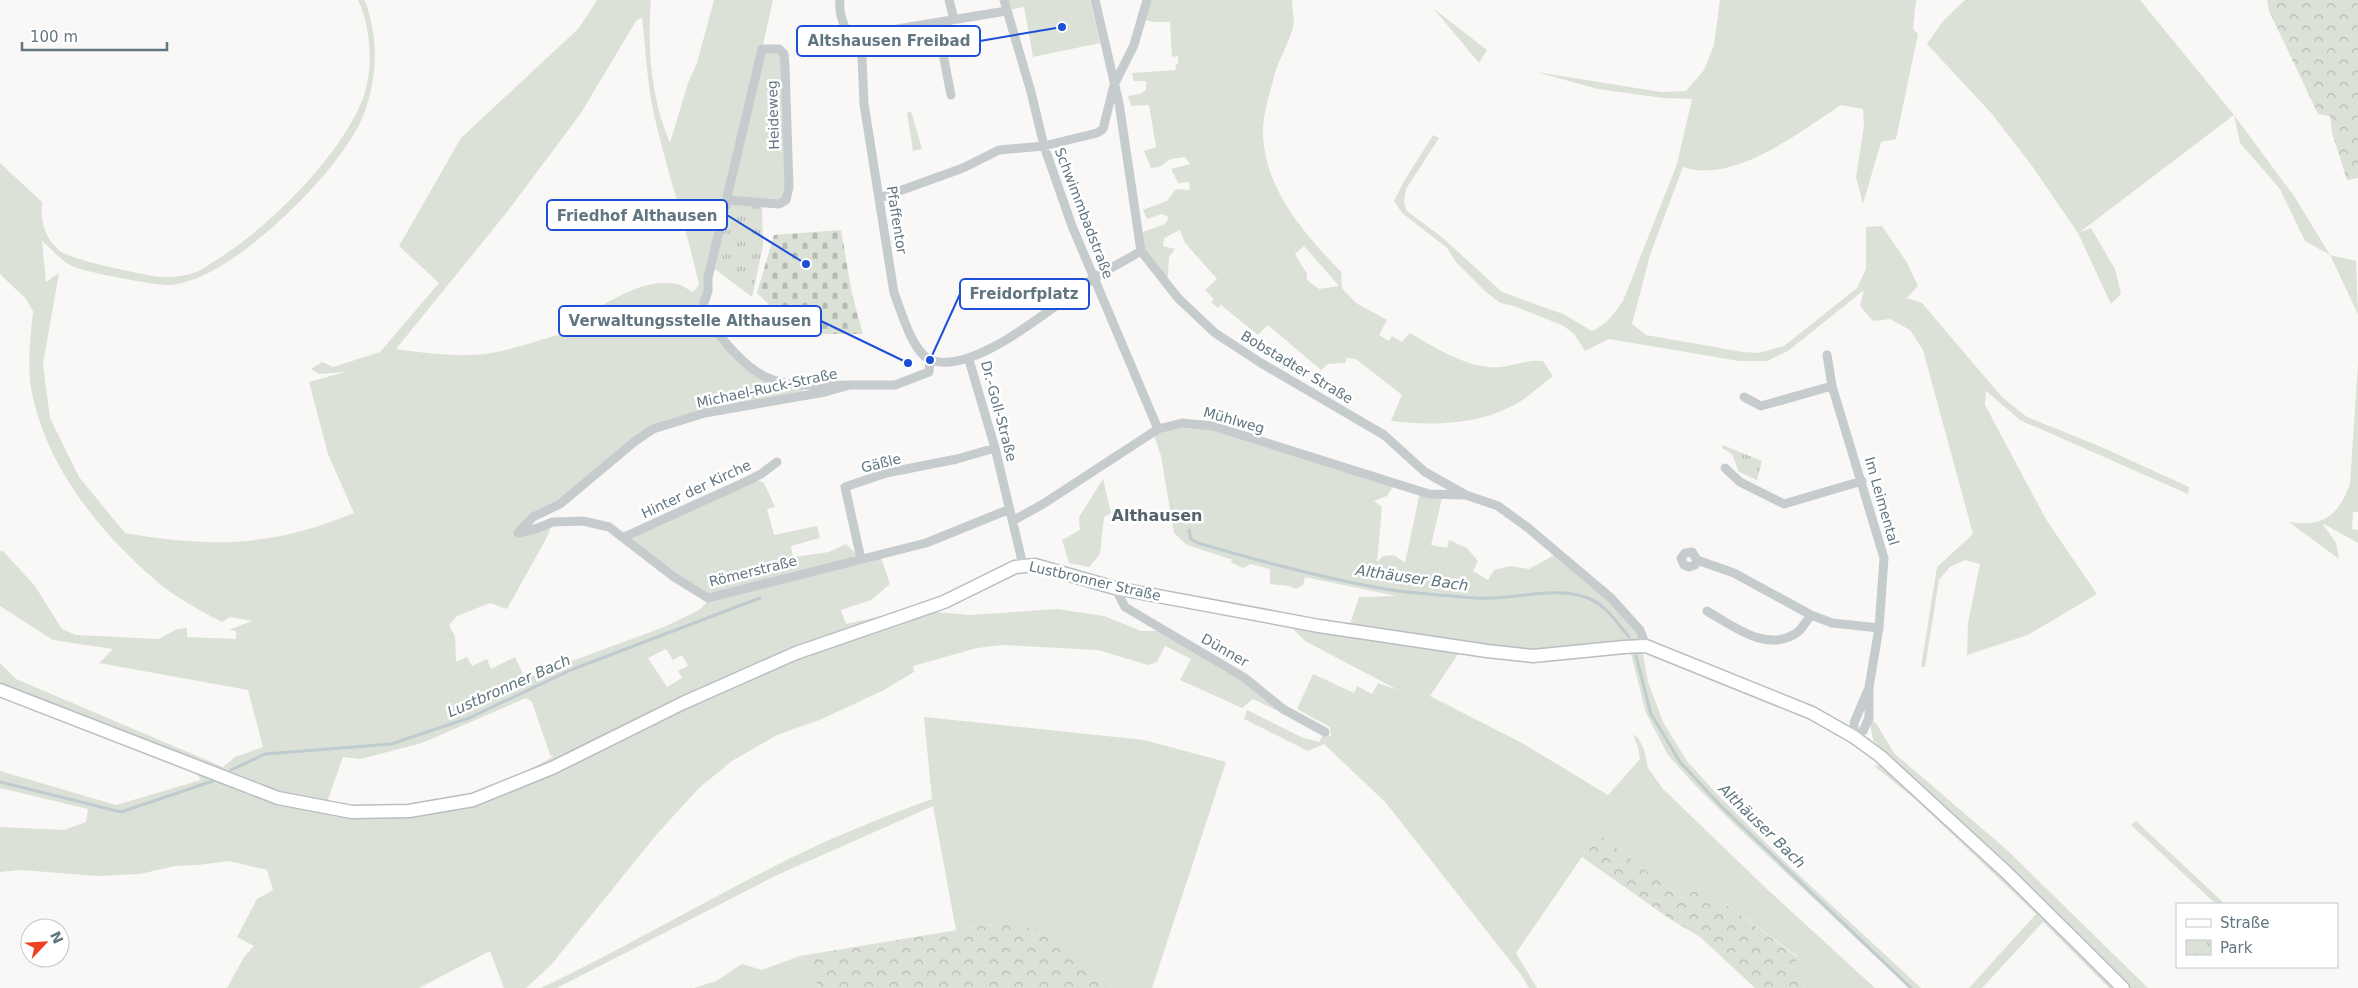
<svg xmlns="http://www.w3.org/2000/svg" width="2358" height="988" font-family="'DejaVu Sans',sans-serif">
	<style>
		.green { fill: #dbe1d6; fill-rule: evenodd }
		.forest { fill: url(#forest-crowns) }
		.cemetery { fill: url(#cemetery-stones) }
		.park { fill: url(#park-tufts) }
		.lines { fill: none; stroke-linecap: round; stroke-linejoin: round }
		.stream { stroke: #bfcbcf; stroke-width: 3 }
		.secondary-casing { stroke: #b8bec2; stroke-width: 15 }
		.street { stroke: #c6cbcd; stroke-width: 9 }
		.secondary { stroke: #fff; stroke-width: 12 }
		.labels { text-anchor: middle; stroke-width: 5; stroke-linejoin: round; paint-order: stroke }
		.street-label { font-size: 14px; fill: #627682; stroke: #fff }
		.water-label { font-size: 15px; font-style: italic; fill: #5d767c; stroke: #fff }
		.quarter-label { font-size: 16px; font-weight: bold; fill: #54646d; stroke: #fff }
		.leader { fill: none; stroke: #1d4ed8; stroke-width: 2 }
		.callout-dot { fill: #1d4ed8; stroke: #fff; stroke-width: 2 }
		.callout { fill: #fff; stroke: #1d4ed8; stroke-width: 2 }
		.callout-label { font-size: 15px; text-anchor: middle; font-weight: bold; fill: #627682 }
	</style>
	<defs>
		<pattern id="forest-crowns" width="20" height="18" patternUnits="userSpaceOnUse" patternTransform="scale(1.25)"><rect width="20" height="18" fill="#dbe1d6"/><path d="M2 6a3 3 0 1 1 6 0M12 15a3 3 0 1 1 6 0" fill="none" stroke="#b5bbb3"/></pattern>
		<pattern id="cemetery-stones" width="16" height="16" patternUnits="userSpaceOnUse" patternTransform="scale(1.25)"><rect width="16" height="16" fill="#dbe1d6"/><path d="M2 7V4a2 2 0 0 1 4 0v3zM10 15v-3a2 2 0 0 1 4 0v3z" fill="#b5bbb3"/></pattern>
		<pattern id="park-tufts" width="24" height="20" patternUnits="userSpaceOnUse" patternTransform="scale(1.25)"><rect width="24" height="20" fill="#dbe1d6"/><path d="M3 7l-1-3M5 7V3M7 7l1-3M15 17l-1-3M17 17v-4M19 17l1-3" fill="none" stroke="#b5bbb3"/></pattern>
	</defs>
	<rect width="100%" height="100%" fill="#f9f8f6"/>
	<path class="green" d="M 358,0 L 364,0 L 366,3 C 378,40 378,73 365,111 C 347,165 241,269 185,282 C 180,284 173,285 167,285 C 154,285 78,271 70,265 C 59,259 51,248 42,241 L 46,282 L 59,273 L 43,364 L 50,418 L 79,477 L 125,533 C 211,548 272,547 354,513 L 328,454 L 309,382 L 345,372 L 319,374 L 311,369 L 322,362 L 333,367 L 380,352 L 439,283 L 399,246 L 461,138 L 579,28 L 597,0 L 651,0 C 647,47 651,99 670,143 L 688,83 L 697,63 L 714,0 L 773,0 L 762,49 L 784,54 L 786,200 L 727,201 L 701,312 C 717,332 742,368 767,377 C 787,385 790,378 809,395 L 705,413 L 653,429 L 589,481 L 533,517 L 519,532 L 553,522 L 546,539 L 507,609 L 490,603 L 457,616 L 449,625 L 455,636 L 456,662 L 467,657 L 472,666 L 487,659 L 491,669 L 515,657 L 524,676 L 529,677 L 664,627 L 699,610 L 712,597 L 708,598 L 624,537 L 753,478 L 764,483 L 775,507 L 767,509 L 774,535 L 817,526 L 820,538 L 791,546 L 793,557 L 829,552 L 846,544 L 861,559 L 880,555 L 890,584 L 871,600 L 841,610 L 846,624 L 944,602 L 937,612 L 970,615 L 1057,609 L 1104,616 L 1141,631 L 1165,631 L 1245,678 L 1283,709 L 1276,710 L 1253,699 L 1242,708 L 1180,680 L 1191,659 L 1165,646 L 1157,662 L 1148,665 L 1098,650 L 1003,645 L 977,648 L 913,666 L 914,672 L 884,690 L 822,719 L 777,735 L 732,761 L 699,788 L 657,834 L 551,965 L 526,988 L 504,988 L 490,951 L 419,988 L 227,988 L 244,957 L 254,946 L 237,937 L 257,899 L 273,890 L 267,870 L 229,861 L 198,865 L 175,866 L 140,874 L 98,876 L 21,870 L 0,872 L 0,827 L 64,830 L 86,822 L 88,809 L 0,788 L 0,771 L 116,805 L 201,780 L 191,765 L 0,690 L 0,663 L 16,679 L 223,767 L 235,757 L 263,747 L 248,690 L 99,663 L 113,649 L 53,640 L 0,606 L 0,552 L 2,550 L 35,586 L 62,629 L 76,635 L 159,639 L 177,629 L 187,628 L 187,637 L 236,639 L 236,631 L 229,630 L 252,621 L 230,617 L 222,622 C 199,610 174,597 154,579 C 101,533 51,472 34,402 C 26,373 30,341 33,311 L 26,299 L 0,274 L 0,163 L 42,202 C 40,220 45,241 62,252 C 73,260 136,273 153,276 C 164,278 179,277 190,274 C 198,273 206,266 213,262 C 266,230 337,160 361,103 C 374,74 372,29 358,0 ZM 642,17 C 646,51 647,85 655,119 C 668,175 687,229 699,285 L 693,292 C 689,290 684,286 680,285 C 645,274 597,308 570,327 L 568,332 C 541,339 514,350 485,354 C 455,357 425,353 396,349 L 507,212 L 581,113 L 636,21 ZM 666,649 L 673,660 L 682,655 L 688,666 L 678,671 L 682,678 L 667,687 L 648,658 ZM 526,698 L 532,702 L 550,755 L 554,756 C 483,799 410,814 327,802 L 343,757 L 361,759 L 422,743 Z
		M 1008,0 L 1090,0 L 1100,43 L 1033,57 L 1024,7 L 1009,10 Z
		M 1147,0 L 1292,0 C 1292,8 1295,19 1293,27 C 1289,43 1280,57 1275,73 C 1270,93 1262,116 1263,136 C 1266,191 1305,234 1341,272 L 1342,288 L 1356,303 L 1387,320 L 1379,335 L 1389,341 L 1392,336 L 1402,342 L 1410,333 C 1434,347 1460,364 1489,367 C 1508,369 1525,359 1543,361 L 1553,376 C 1542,384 1531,395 1519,402 C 1481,425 1434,426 1391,421 L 1402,395 L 1356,359 L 1346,358 L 1346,363 L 1328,364 L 1321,370 L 1268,325 L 1258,335 L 1221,305 L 1218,308 L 1211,302 L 1214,299 L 1205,290 L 1217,279 L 1185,243 L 1180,230 L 1164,238 L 1163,246 L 1175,249 L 1169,257 L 1168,276 L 1164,280 L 1141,251 L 1138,234 L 1165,224 L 1169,217 L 1162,214 L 1147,219 L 1143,210 L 1167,201 L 1176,189 L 1190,190 L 1189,182 L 1178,183 L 1171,169 L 1190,164 L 1185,157 L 1171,159 L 1159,167 L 1151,168 L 1144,151 L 1156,147 L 1149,105 L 1131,106 L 1128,96 L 1140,94 L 1146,90 L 1146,81 L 1134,81 L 1132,73 L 1176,70 L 1175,66 L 1178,63 L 1178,56 L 1172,57 L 1170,22 L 1153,22 L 1142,19 ZM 1304,246 L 1339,286 L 1319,289 L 1307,280 L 1307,274 L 1295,254 Z
		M 1720,0 L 1916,0 L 1913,29 L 1918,34 L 1896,139 L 1881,142 L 1863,204 L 1856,177 L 1864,126 L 1863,109 L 1841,105 C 1801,131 1733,185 1683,167 L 1650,255 L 1632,324 L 1646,335 L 1743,352 L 1759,353 L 1784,346 L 1857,288 L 1866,269 L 1866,227 L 1882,226 L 1906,261 L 1918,286 L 1907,298 L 1922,303 L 2002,397 L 2027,417 L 2099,446 L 2189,487 L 2188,494 L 2020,420 L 1986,391 L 1985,405 L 2047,521 L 2097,594 L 2028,635 L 1967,655 L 1968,623 L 1980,564 L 1965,560 L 1950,567 L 1939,580 L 1925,667 L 1921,667 L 1937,567 L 1973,534 L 1923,350 L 1910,330 L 1890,319 L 1873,321 L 1860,306 L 1864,290 L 1788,351 L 1767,361 L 1739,361 L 1609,339 L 1585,351 L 1575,335 L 1564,326 L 1514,306 L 1500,303 L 1486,292 L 1456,262 L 1447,248 L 1402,213 L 1394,201 L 1403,183 L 1433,135 L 1439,138 L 1406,189 L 1404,203 L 1407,211 L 1443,238 L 1502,292 L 1563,314 L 1592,331 C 1606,325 1614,314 1623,301 L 1677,164 L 1692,99 L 1663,98 L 1598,89 L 1536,72 L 1661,92 L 1686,91 L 1704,70 L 1714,45 Z
		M 1965,0 L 2140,0 L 2234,115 L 2294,196 L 2330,255 L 2356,261 L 2358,314 L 2330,255 L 2305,241 L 2280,189 L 2240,143 L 2234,115 L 2080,232 L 2091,228 L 2115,269 L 2121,294 L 2111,304 L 2078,233 L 2032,166 L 1992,114 L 1927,44 L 1943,21 Z
		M 1434,9 L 1487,50 L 1479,63 Z
		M 911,111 L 922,149 L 913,151 L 907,113 Z
		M 2358,364 L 2358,512 L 2353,512 L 2352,529 L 2358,530 L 2358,543 L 2322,523 L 2336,543 L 2339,559 L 2289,522 C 2324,527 2338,516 2350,484 Z
		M 1194,423 L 1395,484 L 1387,496 L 1374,501 L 1382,507 L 1377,562 L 1383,556 L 1394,555 L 1405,563 L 1420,492 L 1443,494 L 1431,545 L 1447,548 L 1449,540 L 1467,548 L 1478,561 L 1473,571 L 1488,580 L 1494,570 L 1510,566 L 1529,569 L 1558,553 L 1625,614 L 1646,646 L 1643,654 L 1648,682 L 1663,722 L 1687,761 L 1717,794 L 1786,863 L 1921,988 L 1909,988 L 1732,822 L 1695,785 L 1668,755 L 1646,713 L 1629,646 L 1532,657 L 1463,647 L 1430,696 L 1522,743 L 1608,795 L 1640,759 L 1638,747 L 1633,734 L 1638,738 L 1644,749 L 1648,768 L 1663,789 L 1768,890 L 1875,988 L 1805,988 L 1794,978 L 1797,956 L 1703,887 L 1681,898 L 1600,835 L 1582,857 L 1516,953 L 1537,988 L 1529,988 L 1522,976 L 1386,803 L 1324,744 L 1308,751 L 1244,719 L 1247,710 L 1303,738 L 1319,742 L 1325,732 L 1331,737 L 1330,727 L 1297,709 L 1313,674 L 1354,693 L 1357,686 L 1372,694 L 1378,683 L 1398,690 L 1305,641 L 1283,619 L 1348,630 L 1359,597 L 1396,596 L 1305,577 L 1303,585 L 1296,589 L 1289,586 L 1270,584 L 1270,569 L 1251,564 L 1243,568 L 1230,562 L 1233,560 L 1187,545 L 1174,533 L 1161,456 L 1153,432 Z
		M 1103,479 L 1111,513 L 1104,517 L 1100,554 L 1089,567 L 1069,563 L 1062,540 L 1080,530 L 1079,517 Z
		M 924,717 L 1144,740 L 1226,762 L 1152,988 L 1111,988 L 1103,979 L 999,923 L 956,930 L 933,806 L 775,876 L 557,988 L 541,988 C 619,951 694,907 771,868 C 823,841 877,819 932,799 Z
		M 1869,718 L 1876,723 L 1894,753 L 2007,850 L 2148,988 L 2109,988 L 2043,922 L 1982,988 L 1969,988 L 2036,914 L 1916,800 L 1873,765 L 1882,766 L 1888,755 L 1873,740 Z
		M 2136,821 L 2225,904 L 2216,904 L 2131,825 Z
		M 800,956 L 820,988 L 694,988 L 716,981 L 742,964 L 762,970 Z"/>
	<path class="forest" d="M 2267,0 L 2358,0 L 2358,178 L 2347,180 L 2332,133 L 2330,116 L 2318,114 L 2269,11 Z
		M 1600,835 L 1681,898 L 1703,887 L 1797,957 L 1794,978 L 1805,988 L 1755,988 L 1700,937 L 1670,919 L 1582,857 Z
		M 999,923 L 1047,931 L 1103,979 L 1111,988 L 820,988 L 800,956 Z"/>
	<path class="cemetery" d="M 841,230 L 852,294 L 863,334 L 792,334 L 790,325 L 757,293 L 774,235 Z"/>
	<path class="park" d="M 729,203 L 762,205 L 763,246 L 752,297 L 715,269 Z
		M 1723,445 L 1762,461 L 1757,480 L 1739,472 L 1732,454 L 1722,448 Z"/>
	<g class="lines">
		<path class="stream" d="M 1189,530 L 1191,539 L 1198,543 C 1259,561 1322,578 1385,589 C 1415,594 1445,595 1475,598 C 1512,601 1552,585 1588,598 C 1606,605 1617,623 1629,637
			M 1636,656 L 1651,714 L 1680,762 L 1721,806 L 1911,988
			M 231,770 L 265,754 L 391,744 L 469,718 L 573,669 L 760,598
			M 0,782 L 121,812 L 213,781"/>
		<defs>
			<path id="secondary" d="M 0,690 L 278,798 L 352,812 L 409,811 L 473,800 L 552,768 L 683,703 L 796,653 L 944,602 L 1015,567 L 1035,565 L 1115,588 L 1319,626 L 1487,651 L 1533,656 L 1624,647 L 1646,646 L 1812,713 L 1854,737 L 1880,756 L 2006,872 L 2123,988"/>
		</defs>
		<use href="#secondary" class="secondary-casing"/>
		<path class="street" d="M 840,0 C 838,15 847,40 862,45
			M 949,0 L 954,19
			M 1004,0 L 1031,92 L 1044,146 L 1072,226 L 1158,429
			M 1095,0 L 1119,103 L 1141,251 L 1178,298 L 1215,333 L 1261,363 L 1384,435 L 1425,472 L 1466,495 L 1498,506 L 1527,527 L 1611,598 L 1640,630 L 1646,646
			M 1006,11 L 861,35 L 864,104 L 894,293 C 901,310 912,351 929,359 C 971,379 1057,303 1091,280 C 1107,269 1125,261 1141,251
			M 937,23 L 951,95
			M 880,198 L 963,168 L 999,150 L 1044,146 L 1097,133 L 1103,129 L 1114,85 L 1134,45 L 1147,0
			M 727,200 L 779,204 L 786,200 L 789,187 L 785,66 L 784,54 L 779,49 L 762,49 L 708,278 L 708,291 L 701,312 C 718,333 741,366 766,377 C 789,388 825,385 850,385
			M 1827,355 L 1832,386
			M 969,360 L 995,448 L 1023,565
			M 1744,397 L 1761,406 L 1832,386 L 1884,558 L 1879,628 L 1869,687 L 1869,718 L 1863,731 L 1854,737
			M 1725,468 L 1740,482 L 1784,504 L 1862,481
			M 1014,520 L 1043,504 L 1158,429 L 1182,423 L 1213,426 L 1429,494 L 1463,495
			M 518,533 L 535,529 L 553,522 L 583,521 L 609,527 L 674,577 L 708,598 L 926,543 L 1010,509
			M 518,533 L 533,517 L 560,504 L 634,442 L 653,429 L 705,413 L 825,392 L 850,385 L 895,385 L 929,372 L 930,360
			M 624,537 L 745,482 L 761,474 L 777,462
			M 861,559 L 845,487 L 886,473 L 957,459 L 995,448
			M 1697,560 L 1695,565 L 1689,567 L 1684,565 L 1681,558 L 1685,553 L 1692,552 L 1697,560 L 1734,573 L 1811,615 L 1832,623 L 1879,628
			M 1115,588 L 1125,607 L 1245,678 L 1283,709 L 1325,732
			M 1707,611 C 1733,626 1769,655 1799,631 C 1803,627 1807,620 1811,615
			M 1854,737 L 1854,723 L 1867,692"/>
		<use href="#secondary" class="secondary"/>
	</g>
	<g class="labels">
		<g class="street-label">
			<text transform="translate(773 115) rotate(-92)" y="5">Heideweg</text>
			<text transform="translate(1084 213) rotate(69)" y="5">Schwimmbadstraße</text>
			<text transform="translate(897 220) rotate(81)" y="5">Pfaffentor</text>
			<text transform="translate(1297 367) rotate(31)" y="5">Bobstadter Straße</text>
			<text transform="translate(767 388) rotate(-12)" y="5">Michael-Ruck-Straße</text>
			<text transform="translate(999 411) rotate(75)" y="5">Dr.-Goll-Straße</text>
			<text transform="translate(1234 420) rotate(16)" y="5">Mühlweg</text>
			<text transform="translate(881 463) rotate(-14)" y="5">Gäßle</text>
			<text transform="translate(696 489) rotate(-25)" y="5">Hinter der Kirche</text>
			<text transform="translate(1882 501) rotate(74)" y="5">Im Leimental</text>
			<text transform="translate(753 571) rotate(-14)" y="5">Römerstraße</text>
			<text transform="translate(1095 581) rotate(13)" y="5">Lustbronner Straße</text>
			<text transform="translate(1225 650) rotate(30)" y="5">Dünner</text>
		</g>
		<g class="water-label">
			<text transform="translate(1412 578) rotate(8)" y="5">Althäuser Bach</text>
			<text transform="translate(509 686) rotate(-24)" y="5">Lustbronner Bach</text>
			<text transform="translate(1762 826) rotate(44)" y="5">Althäuser Bach</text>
		</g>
		<g class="quarter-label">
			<text x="1157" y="521">Althausen</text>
		</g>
	</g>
	<path class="leader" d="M1062 27L980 41M806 264L727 215M930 360L960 294M908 363L821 321"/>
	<g class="callout-dot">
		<circle cx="1062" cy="27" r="5"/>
		<circle cx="806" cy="264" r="5"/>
		<circle cx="930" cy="360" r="5"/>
		<circle cx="908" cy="363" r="5"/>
	</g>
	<g class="callout">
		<rect x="797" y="26" width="183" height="30" rx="5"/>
		<rect x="547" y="200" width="180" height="30" rx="5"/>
		<rect x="960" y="279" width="129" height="30" rx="5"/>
		<rect x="559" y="306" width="262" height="30" rx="5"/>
	</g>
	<g class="callout-label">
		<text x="889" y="46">Altshausen Freibad</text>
		<text x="637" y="221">Friedhof Althausen</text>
		<text x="1024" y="299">Freidorfplatz</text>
		<text x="690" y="326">Verwaltungsstelle Althausen</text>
	</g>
	<rect x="2176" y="903" width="162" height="65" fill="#ffffff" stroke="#c0c8cd"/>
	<rect x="2186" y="919" width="25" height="8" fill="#ffffff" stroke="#c0c8cd"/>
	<text x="2220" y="928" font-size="15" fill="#627682">Straße</text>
	<rect x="2186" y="940" width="25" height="15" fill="url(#park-tufts)" stroke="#c0c8cd"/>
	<text x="2220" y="953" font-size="15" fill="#627682">Park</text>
	<g transform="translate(45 943) rotate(65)"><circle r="24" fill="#ffffff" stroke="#c0c8cd"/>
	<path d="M0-4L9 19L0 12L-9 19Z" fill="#ed4222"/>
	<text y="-8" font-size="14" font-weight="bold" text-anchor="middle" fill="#627682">N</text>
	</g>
	<path d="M22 42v8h145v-8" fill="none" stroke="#627682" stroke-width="2.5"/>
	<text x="30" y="42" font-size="15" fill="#627682" stroke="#ffffff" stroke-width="4" paint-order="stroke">100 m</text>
</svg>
